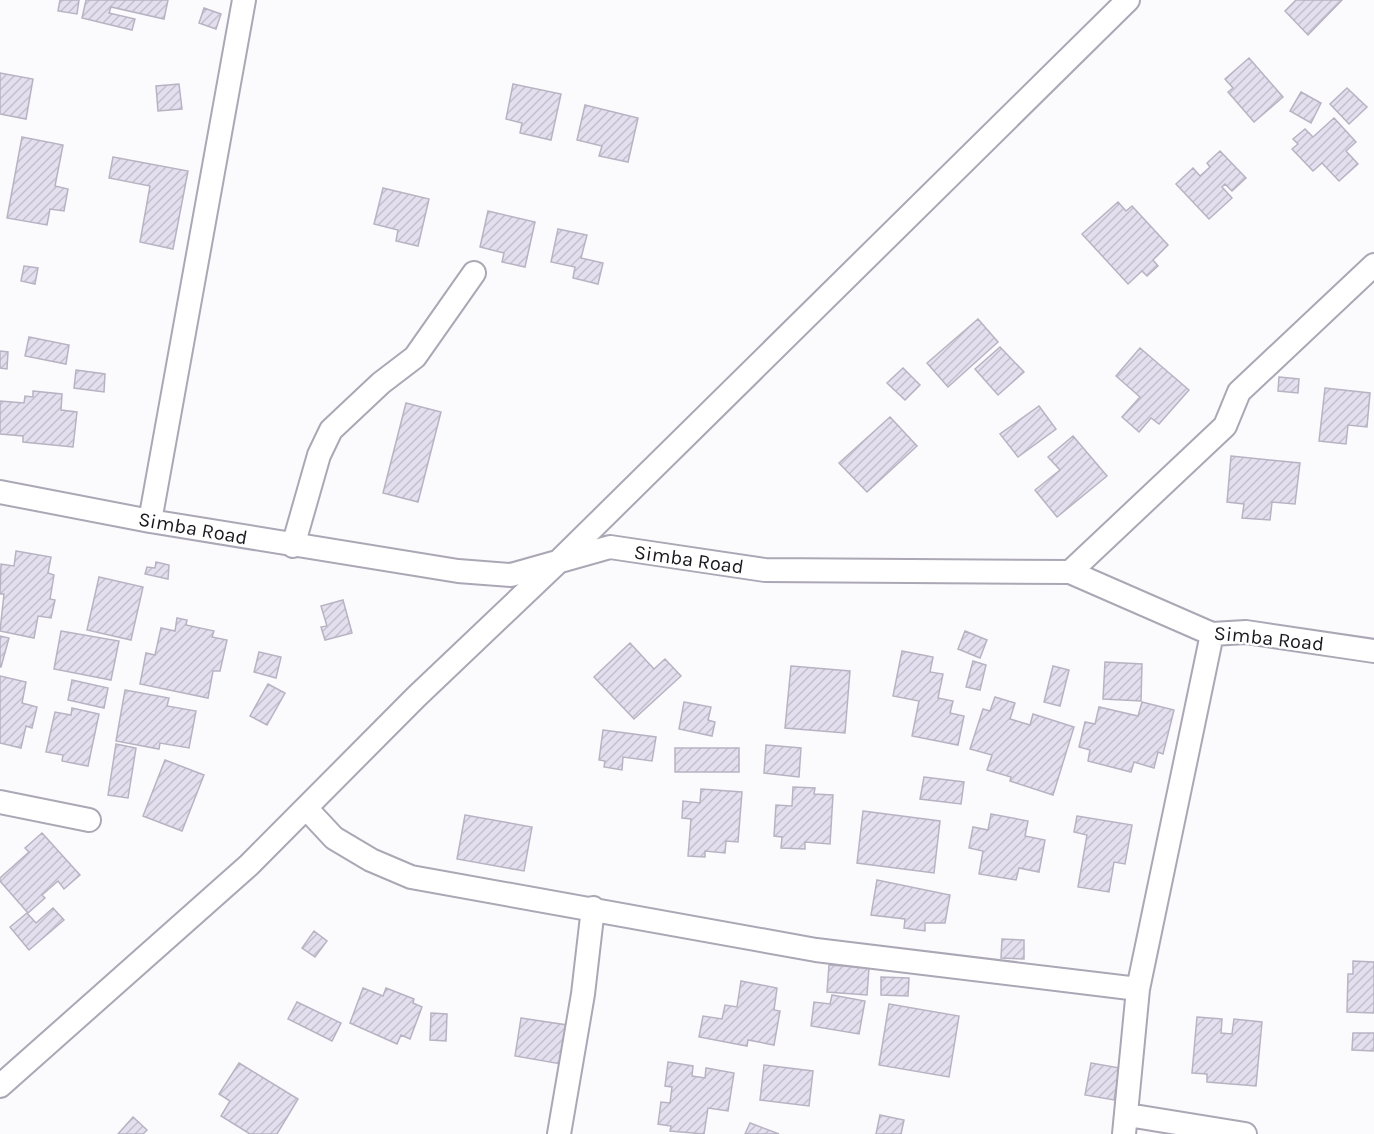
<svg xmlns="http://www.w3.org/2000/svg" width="1374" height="1134" font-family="Karla,sans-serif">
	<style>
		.building { fill: url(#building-hatch); stroke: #b8b3c2; stroke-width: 1.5 }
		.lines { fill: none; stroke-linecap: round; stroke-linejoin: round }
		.minor-casing { stroke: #aba7b5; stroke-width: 26 }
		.minor { stroke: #fff; stroke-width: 22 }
		.labels { text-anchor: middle; stroke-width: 4.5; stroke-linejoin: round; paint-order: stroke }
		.street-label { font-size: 20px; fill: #1b191f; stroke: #fff }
	</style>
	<defs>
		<pattern id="building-hatch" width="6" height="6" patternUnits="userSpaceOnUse" patternTransform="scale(1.5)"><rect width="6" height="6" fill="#e4dfef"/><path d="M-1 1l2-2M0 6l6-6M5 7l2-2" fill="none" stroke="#c3bfcc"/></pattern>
	</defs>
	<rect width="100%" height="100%" fill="#fbfafd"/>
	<path class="building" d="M 60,0 L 79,0 L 77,14 L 58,11 Z
		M 86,0 L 168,0 L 164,19 L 111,7 L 109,13 L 135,19 L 132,30 L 82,18 Z
		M 1296,0 L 1342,0 L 1308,35 L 1285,11 Z
		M 204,8 L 221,14 L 216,29 L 199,23 Z
		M 1249,58 L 1283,97 L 1254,122 L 1228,92 L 1233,88 L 1225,79 Z
		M 0,73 L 33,79 L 26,119 L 0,114 Z
		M 179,84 L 182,109 L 158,111 L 156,86 Z
		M 513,84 L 561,94 L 551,140 L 520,133 L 522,123 L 506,119 Z
		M 1347,88 L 1367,107 L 1349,124 L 1330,104 Z
		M 1301,92 L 1321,103 L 1311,123 L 1290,111 Z
		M 585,105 L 638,118 L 628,162 L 599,156 L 602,146 L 577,140 Z
		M 1334,118 L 1356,142 L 1346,151 L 1358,164 L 1339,181 L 1322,163 L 1313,171 L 1292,149 L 1298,144 L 1293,139 L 1305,129 L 1313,137 Z
		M 22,137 L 63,145 L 55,186 L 68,189 L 64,211 L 50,209 L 47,225 L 7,218 Z
		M 1220,151 L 1246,178 L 1232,191 L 1225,184 L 1222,187 L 1232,198 L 1209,219 L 1176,184 L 1193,168 L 1200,176 L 1210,167 L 1207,163 Z
		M 113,157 L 188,171 L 173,249 L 140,242 L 150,186 L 109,178 Z
		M 383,188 L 429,199 L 418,246 L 396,241 L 398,230 L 374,224 Z
		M 1118,202 L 1126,211 L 1132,206 L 1168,245 L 1153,260 L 1158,266 L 1147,276 L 1142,271 L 1128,284 L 1082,234 Z
		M 488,211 L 535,222 L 525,267 L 502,262 L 504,253 L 480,247 Z
		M 558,229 L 587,235 L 581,258 L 603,263 L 598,284 L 573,278 L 575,267 L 551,262 Z
		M 24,266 L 38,268 L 35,284 L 21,281 Z
		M 978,319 L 998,342 L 948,387 L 927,363 Z
		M 29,337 L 69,345 L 66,364 L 25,356 Z
		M 1000,347 L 1024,372 L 998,395 L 975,369 Z
		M 1140,348 L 1189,390 L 1159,424 L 1151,418 L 1139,432 L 1122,417 L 1140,397 L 1116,376 Z
		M 0,351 L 8,352 L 7,369 L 0,368 Z
		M 903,368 L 920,385 L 905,400 L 887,383 Z
		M 76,370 L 105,374 L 104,392 L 74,388 Z
		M 1279,377 L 1299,379 L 1298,393 L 1278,391 Z
		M 1325,388 L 1370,393 L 1367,427 L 1348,425 L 1346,444 L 1319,441 Z
		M 33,391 L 62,394 L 61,410 L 77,412 L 73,447 L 23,442 L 23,436 L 0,434 L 0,401 L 24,403 L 25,396 L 33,397 Z
		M 406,403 L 441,412 L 418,502 L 383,493 Z
		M 1039,406 L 1056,429 L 1018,457 L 1000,434 Z
		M 890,417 L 917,446 L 867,492 L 839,463 Z
		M 1073,436 L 1107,476 L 1057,517 L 1035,490 L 1060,470 L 1048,457 Z
		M 1231,456 L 1300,463 L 1295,504 L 1272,502 L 1270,520 L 1242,518 L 1244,504 L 1227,502 Z
		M 16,551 L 51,557 L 48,573 L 54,575 L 50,599 L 55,600 L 51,618 L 38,616 L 34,638 L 0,631 L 4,594 L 0,594 L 1,564 L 14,566 Z
		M 156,562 L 169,565 L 168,579 L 145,574 L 147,567 L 155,568 Z
		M 99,577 L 143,587 L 131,640 L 87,630 Z
		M 343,600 L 352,633 L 325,640 L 321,627 L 327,626 L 321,606 Z
		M 177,618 L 187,620 L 186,625 L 214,631 L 212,637 L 227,640 L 220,671 L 213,671 L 208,698 L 140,684 L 146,653 L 155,655 L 161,628 L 175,631 Z
		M 61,631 L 119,641 L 111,680 L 54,669 Z
		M 965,631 L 987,640 L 980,658 L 958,649 Z
		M 0,636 L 9,638 L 1,667 L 0,667 Z
		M 630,643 L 654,669 L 665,659 L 681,676 L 634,719 L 594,677 Z
		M 902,651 L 933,657 L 930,672 L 943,674 L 938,698 L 953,701 L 950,713 L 964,716 L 958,745 L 912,736 L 919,701 L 893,696 Z
		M 259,652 L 281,657 L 276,678 L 254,672 Z
		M 973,661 L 986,665 L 980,690 L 966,687 Z
		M 1105,662 L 1142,664 L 1141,701 L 1103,699 Z
		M 791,666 L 850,671 L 845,733 L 785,728 Z
		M 1053,666 L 1069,670 L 1060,706 L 1044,702 Z
		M 0,676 L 26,682 L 22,703 L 37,707 L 32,728 L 26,726 L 21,748 L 0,743 Z
		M 72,680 L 108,688 L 104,708 L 68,700 Z
		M 268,684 L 285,693 L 267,725 L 250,716 Z
		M 125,690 L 169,698 L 167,706 L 196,711 L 189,748 L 160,743 L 159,749 L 116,741 Z
		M 995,697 L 1015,703 L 1010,719 L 1030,725 L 1033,714 L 1074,727 L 1053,795 L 1010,781 L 1011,777 L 987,770 L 992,755 L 970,749 L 983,709 L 990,711 Z
		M 684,702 L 711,707 L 708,720 L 715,722 L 712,736 L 679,729 Z
		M 1142,702 L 1174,710 L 1163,754 L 1158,752 L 1154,768 L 1134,762 L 1131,772 L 1088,761 L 1090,750 L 1079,747 L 1085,722 L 1095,724 L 1099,707 L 1138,716 Z
		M 72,708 L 99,714 L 88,766 L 62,761 L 63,755 L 46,752 L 55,712 L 71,715 Z
		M 603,730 L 656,737 L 652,761 L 623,757 L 622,770 L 604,767 L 605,761 L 599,760 Z
		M 116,744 L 136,748 L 128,798 L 108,795 Z
		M 766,745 L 801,748 L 799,777 L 764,773 Z
		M 675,748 L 739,748 L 739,772 L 675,772 Z
		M 165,760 L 204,775 L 182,831 L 143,816 Z
		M 924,777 L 964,782 L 961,804 L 920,799 Z
		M 793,787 L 815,788 L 814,794 L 833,795 L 830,844 L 805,842 L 805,849 L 781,848 L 782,837 L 774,836 L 776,805 L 792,806 Z
		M 701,789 L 742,792 L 738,842 L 726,841 L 725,853 L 705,851 L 705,857 L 688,856 L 691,819 L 682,818 L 683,801 L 700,803 Z
		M 863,811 L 940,821 L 934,873 L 857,863 Z
		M 991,814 L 1028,821 L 1025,836 L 1045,840 L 1039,872 L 1019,868 L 1016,880 L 979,874 L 983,851 L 969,848 L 973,827 L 988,830 Z
		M 465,815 L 532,827 L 524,871 L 457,859 Z
		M 1077,816 L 1132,825 L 1125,864 L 1114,862 L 1109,892 L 1078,887 L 1087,835 L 1074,832 Z
		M 42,833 L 80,875 L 64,889 L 58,881 L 42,895 L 45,898 L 28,913 L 0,881 L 0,878 L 29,852 L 25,848 Z
		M 877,880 L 950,895 L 945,923 L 925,923 L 925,931 L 904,928 L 905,919 L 871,915 Z
		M 53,908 L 64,920 L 29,950 L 10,927 L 27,913 L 36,923 Z
		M 314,931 L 327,941 L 315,957 L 302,948 Z
		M 1002,939 L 1024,940 L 1024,959 L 1001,958 Z
		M 1353,961 L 1374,962 L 1374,1013 L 1347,1012 L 1348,974 L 1353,974 Z
		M 829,965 L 869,968 L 867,995 L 827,992 Z
		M 881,977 L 909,978 L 908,996 L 881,995 Z
		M 741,981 L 777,988 L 774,1010 L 780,1011 L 774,1045 L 748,1040 L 747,1046 L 699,1037 L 703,1016 L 722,1019 L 725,1005 L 737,1007 Z
		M 363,988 L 383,996 L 386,988 L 414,999 L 413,1003 L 422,1007 L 410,1039 L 401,1035 L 397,1044 L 350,1023 Z
		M 832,995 L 865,1001 L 859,1034 L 811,1026 L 814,1002 L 830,1004 Z
		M 297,1002 L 341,1023 L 332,1041 L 288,1019 Z
		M 889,1004 L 959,1016 L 949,1077 L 879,1065 Z
		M 431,1013 L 447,1014 L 446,1041 L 430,1040 Z
		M 1197,1017 L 1222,1019 L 1221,1033 L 1232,1034 L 1234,1019 L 1262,1022 L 1256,1086 L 1207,1082 L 1207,1074 L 1192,1073 Z
		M 521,1018 L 567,1025 L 561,1064 L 515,1056 Z
		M 1353,1033 L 1374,1033 L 1374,1051 L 1352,1050 Z
		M 668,1062 L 693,1066 L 692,1076 L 705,1078 L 706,1068 L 734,1073 L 728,1111 L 708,1108 L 704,1134 L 670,1131 L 671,1126 L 658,1124 L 661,1102 L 670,1103 L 672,1087 L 665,1086 Z
		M 239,1063 L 298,1099 L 277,1134 L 250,1134 L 221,1116 L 230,1101 L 219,1094 Z
		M 1091,1063 L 1120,1068 L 1114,1100 L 1085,1095 Z
		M 764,1065 L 813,1071 L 809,1106 L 760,1100 Z
		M 880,1115 L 904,1120 L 901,1134 L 876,1134 Z
		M 133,1117 L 147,1130 L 143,1134 L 118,1134 Z
		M 750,1123 L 779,1134 L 745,1134 Z"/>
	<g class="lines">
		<defs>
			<path id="minor" d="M 0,492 L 150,521 L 458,571 L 511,575 L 610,547 L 765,570 L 1070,572 L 1212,634 L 1246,632 L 1374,651
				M 150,521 L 244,0
				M 293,546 L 319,455 L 331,430 L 381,383 L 415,357 L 474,273
				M 1070,572 L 1225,426 L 1239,392 L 1374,265
				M 0,802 L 89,820
				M 306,808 L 334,838 L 371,860 L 411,877 L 816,950 L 1138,989
				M 0,1086 L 249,865 L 416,697 L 559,561 L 1128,0
				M 1128,1115 L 1245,1134
				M 559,1134 L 583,994 L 593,908
				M 1124,1134 L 1138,989 L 1212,634"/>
		</defs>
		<use href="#minor" class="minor-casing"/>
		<use href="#minor" class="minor"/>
	</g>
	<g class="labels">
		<g class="street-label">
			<text transform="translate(193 528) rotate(10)" y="7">Simba Road</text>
			<text transform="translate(689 559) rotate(8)" y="7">Simba Road</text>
			<text transform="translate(1269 638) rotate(6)" y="7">Simba Road</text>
		</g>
	</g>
</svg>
